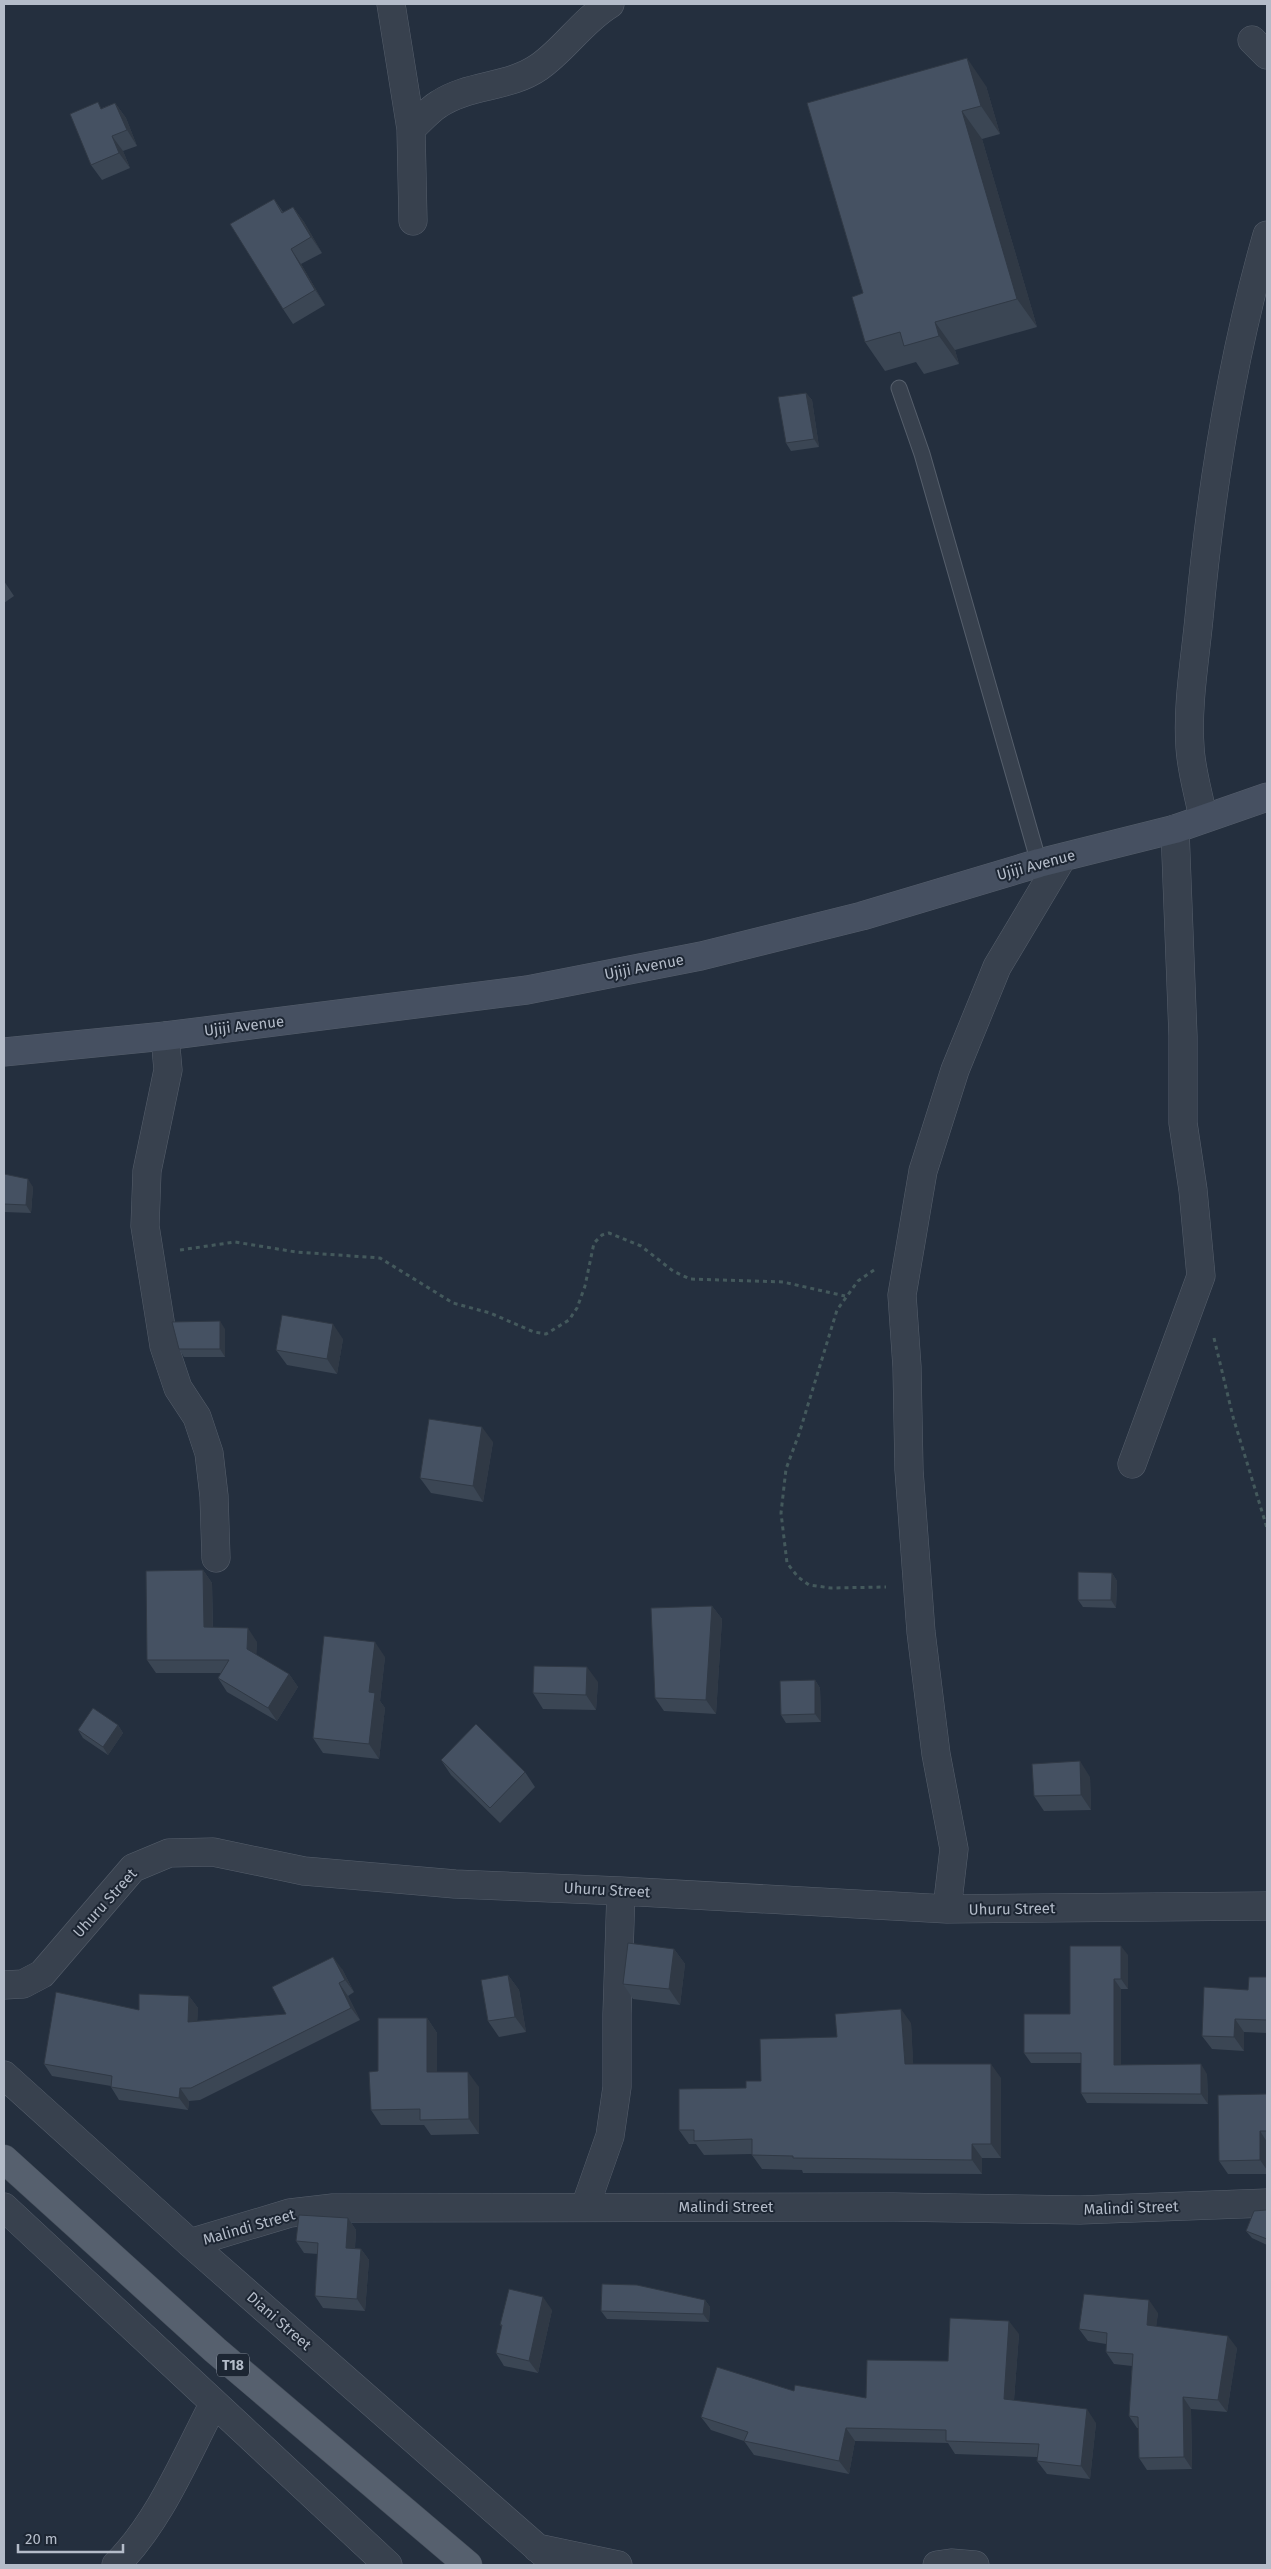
<svg xmlns="http://www.w3.org/2000/svg" width="1271" height="2569" font-family="'Fira Sans',sans-serif">
	<style>
		.lines { fill: none; stroke-linecap: round; stroke-linejoin: round }
		.service-casing { stroke: #565f6c; stroke-width: 17 }
		.minor-casing { stroke: #565f6c; stroke-width: 29 }
		.secondary-casing { stroke: #565f6c; stroke-width: 29 }
		.primary-casing { stroke: #414a57; stroke-width: 29 }
		.path { stroke: #44595c; stroke-width: 3; stroke-dasharray: 4 4; stroke-linecap: butt }
		.service { stroke: #38414e; stroke-width: 15 }
		.minor { stroke: #38414e; stroke-width: 28 }
		.secondary { stroke: #465061; stroke-width: 28 }
		.primary { stroke: #56606e; stroke-width: 28 }
		.wall { fill: #3b4654 }
		.shaded-wall { fill: #303945 }
		.building { fill: #455162; stroke: #303945 }
		.labels { text-anchor: middle; stroke-width: 4; stroke-linejoin: round; paint-order: stroke }
		.shield { fill: #1d2633; stroke: #878f9c; stroke-width: 1 }
		.shield-label { font-size: 14px; font-weight: bold; fill: #b4bcc9 }
		.street-label { font-size: 15px; fill: #b4bcc9; stroke: #1d2633 }
	</style>
	<rect width="100%" height="100%" fill="#242f3e"/>
	<g class="lines">
		<defs>
			<path id="service" d="M 899,388 L 922,454 L 1039,863"/>
			<path id="minor" d="M 391,4 L 411,129 L 413,221
				M 1252,40 L 1267,55
				M 411,129 C 420,121 429,110 439,104 C 469,84 509,88 539,67 C 565,49 582,21 610,4
				M 1203,818 C 1199,795 1191,770 1190,747 C 1187,705 1195,660 1199,618 C 1211,488 1231,360 1267,235
				M 165,1036 L 168,1070 L 147,1171 L 145,1226 L 164,1346 L 178,1388 L 197,1417 L 209,1453 L 214,1496 L 216,1558
				M 1132,1464 L 1201,1276 L 1193,1190 L 1183,1123 L 1183,1036 L 1175,829
				M 947,1909 L 954,1849 L 936,1754 L 921,1632 L 909,1470 L 907,1367 L 902,1295 L 923,1171 L 955,1070 L 997,967 L 1062,858
				M 4,1985 L 23,1984 L 42,1974 L 133,1868 L 169,1853 L 213,1852 L 304,1871 L 455,1884 L 621,1891 L 947,1909 L 1267,1906
				M 4,2075 L 190,2243 L 557,2565
				M 4,2207 L 388,2565
				M 585,2207 L 610,2136 L 617,2087 L 617,2014 L 621,1891
				M 190,2243 L 290,2213 L 333,2208 L 894,2207 L 1080,2210 L 1267,2203
				M 537,2548 L 618,2565
				M 116,2565 C 160,2521 185,2458 214,2403
				M 937,2565 L 951,2563 L 975,2565"/>
			<path id="secondary" d="M 4,1052 L 165,1036 L 527,990 L 701,956 L 862,916 L 1039,863 L 1175,829 L 1267,797"/>
			<path id="primary" d="M 4,2159 L 215,2350 L 468,2565"/>
		</defs>
		<use href="#service" class="service-casing"/>
		<use href="#minor" class="minor-casing"/>
		<use href="#secondary" class="secondary-casing"/>
		<use href="#primary" class="primary-casing"/>
		<path class="path" d="M 180,1250 L 235,1242 L 296,1252 L 380,1258 L 453,1303 L 490,1313 L 534,1332 L 546,1334 L 569,1320 L 577,1308 L 585,1286 L 594,1243 L 602,1235 L 609,1233 L 641,1246 L 673,1271 L 690,1279 L 783,1282 L 845,1296
			M 874,1270 L 858,1281 L 837,1310 L 799,1434 L 786,1469 L 781,1513 L 787,1563 L 798,1577 L 809,1585 L 831,1588 L 886,1587
			M 1214,1338 L 1233,1417 L 1267,1528"/>
		<use href="#service" class="service"/>
		<use href="#minor" class="minor"/>
		<use href="#secondary" class="secondary"/>
		<use href="#primary" class="primary"/>
	</g>
	<path class="wall" d="M 986,86 L 1000,134 L 982,139 L 1037,327 L 955,350 L 959,364 L 924,374 L 916,362 L 885,371 L 865,342 L 863,293 L 807,103 Z
		M 115,103 L 126,118 L 137,146 L 123,151 L 130,168 L 102,180 L 91,165 L 102,108 Z
		M 274,199 L 283,212 L 293,207 L 304,222 L 322,253 L 301,264 L 325,305 L 293,324 L 283,309 Z
		M 806,393 L 812,400 L 819,447 L 791,451 L 786,443 Z
		M 4,581 L 14,596 L 4,603 Z
		M 4,1174 L 33,1187 L 31,1213 L 4,1212 Z
		M 225,1329 L 225,1357 L 184,1357 L 179,1349 Z
		M 343,1339 L 337,1374 L 287,1365 L 276,1350 Z
		M 493,1442 L 483,1502 L 431,1493 L 420,1478 Z
		M 203,1570 L 212,1583 L 213,1627 L 257,1642 L 256,1655 L 289,1674 L 298,1687 L 277,1721 L 227,1692 L 218,1678 L 221,1673 L 156,1673 L 147,1660 Z
		M 1112,1573 L 1117,1581 L 1116,1608 L 1083,1607 L 1078,1600 Z
		M 712,1606 L 722,1619 L 716,1714 L 664,1711 L 655,1698 Z
		M 385,1657 L 380,1701 L 385,1708 L 379,1759 L 323,1753 L 313,1738 Z
		M 815,1680 L 820,1688 L 821,1722 L 786,1723 L 781,1715 Z
		M 598,1682 L 596,1710 L 543,1709 L 533,1693 Z
		M 118,1725 L 123,1733 L 108,1755 L 83,1738 L 78,1730 Z
		M 441,1760 L 525,1772 L 535,1787 L 500,1823 L 451,1775 Z
		M 1090,1777 L 1091,1810 L 1044,1811 L 1034,1796 Z
		M 674,1949 L 685,1964 L 680,2005 L 633,1999 L 623,1984 Z
		M 1128,1955 L 1128,1989 L 1121,1989 L 1121,2065 L 1207,2074 L 1208,2104 L 1087,2103 L 1081,2093 L 1081,2063 L 1031,2063 L 1024,2053 L 1070,2014 Z
		M 342,1969 L 354,1992 L 348,1996 L 360,2020 L 200,2100 L 189,2101 L 188,2110 L 119,2100 L 111,2087 L 111,2086 L 52,2076 L 44,2064 L 139,2010 L 189,1996 L 198,2008 L 197,2021 L 286,2014 Z
		M 508,1975 L 519,1990 L 526,2032 L 499,2037 L 488,2021 Z
		M 1267,1977 L 1267,2033 L 1244,2032 L 1244,2051 L 1212,2049 L 1202,2036 L 1248,1990 Z
		M 427,2018 L 437,2033 L 437,2072 L 479,2087 L 479,2134 L 431,2135 L 424,2125 L 381,2125 L 371,2110 Z
		M 911,2023 L 913,2064 L 1001,2078 L 1001,2158 L 982,2158 L 982,2174 L 803,2173 L 802,2170 L 762,2169 L 752,2155 L 752,2154 L 704,2155 L 696,2144 L 689,2144 L 679,2130 L 746,2088 L 761,2081 L 837,2037 Z
		M 1267,2094 L 1267,2174 L 1228,2174 L 1219,2161 Z
		M 1267,2210 L 1267,2245 L 1252,2238 L 1246,2231 Z
		M 348,2218 L 356,2230 L 355,2248 L 361,2249 L 369,2260 L 365,2311 L 323,2308 L 315,2296 L 318,2254 L 304,2253 L 296,2241 Z
		M 705,2300 L 710,2307 L 709,2322 L 607,2319 L 601,2311 Z
		M 552,2310 L 538,2373 L 504,2366 L 496,2353 L 502,2327 L 500,2325 Z
		M 1158,2313 L 1156,2326 L 1237,2348 L 1227,2412 L 1191,2409 L 1192,2469 L 1147,2470 L 1139,2458 L 1138,2428 L 1137,2428 L 1129,2416 L 1132,2366 L 1114,2364 L 1106,2352 L 1106,2344 L 1088,2341 L 1079,2329 Z
		M 1019,2334 L 1014,2400 L 1096,2423 L 1090,2479 L 1047,2474 L 1037,2461 L 1037,2457 L 955,2454 L 948,2443 L 855,2441 L 849,2474 L 754,2455 L 744,2441 L 711,2430 L 701,2417 L 794,2391 L 866,2398 L 948,2361 Z"/>
	<path class="shaded-wall" d="M 967,58 L 986,86 L 1000,134 L 981,106 Z
		M 115,103 L 126,118 L 137,146 L 127,130 Z
		M 962,111 L 982,139 L 1037,327 L 1017,299 Z
		M 112,136 L 123,151 L 130,168 L 119,153 Z
		M 293,207 L 304,222 L 322,253 L 311,237 Z
		M 291,249 L 301,264 L 325,305 L 315,290 Z
		M 935,322 L 955,350 L 959,364 L 939,336 Z
		M 806,393 L 812,400 L 819,447 L 814,439 Z
		M 28,1179 L 33,1187 L 31,1213 L 26,1205 Z
		M 220,1321 L 225,1329 L 225,1357 L 220,1349 Z
		M 333,1324 L 343,1339 L 337,1374 L 327,1359 Z
		M 482,1427 L 493,1442 L 483,1502 L 473,1486 Z
		M 203,1570 L 212,1583 L 213,1640 L 204,1627 Z
		M 1112,1573 L 1117,1581 L 1116,1608 L 1111,1600 Z
		M 712,1606 L 722,1619 L 716,1714 L 706,1700 Z
		M 248,1628 L 257,1642 L 256,1662 L 247,1649 Z
		M 375,1642 L 385,1657 L 380,1701 L 385,1708 L 379,1759 L 369,1744 L 369,1692 Z
		M 587,1667 L 598,1682 L 596,1710 L 586,1695 Z
		M 289,1674 L 298,1687 L 277,1721 L 268,1708 Z
		M 815,1680 L 820,1688 L 821,1722 L 815,1714 Z
		M 118,1725 L 123,1733 L 108,1755 L 103,1747 Z
		M 1080,1761 L 1090,1777 L 1091,1810 L 1081,1795 Z
		M 1121,1946 L 1128,1955 L 1128,1989 L 1121,1979 Z
		M 674,1949 L 685,1964 L 680,2005 L 669,1989 Z
		M 333,1957 L 342,1969 L 354,1992 L 345,1980 Z
		M 508,1975 L 519,1990 L 526,2032 L 515,2017 Z
		M 1114,1979 L 1121,1989 L 1121,2075 L 1114,2065 Z
		M 339,1983 L 348,1996 L 360,2020 L 351,2008 Z
		M 189,1996 L 198,2008 L 197,2034 L 188,2022 Z
		M 901,2009 L 911,2023 L 914,2078 L 905,2064 Z
		M 427,2018 L 437,2033 L 437,2088 L 427,2072 Z
		M 1235,2019 L 1244,2032 L 1244,2051 L 1234,2037 Z
		M 991,2064 L 1001,2078 L 1001,2158 L 991,2144 Z
		M 1201,2064 L 1207,2074 L 1208,2104 L 1201,2094 Z
		M 468,2072 L 479,2087 L 479,2134 L 469,2119 Z
		M 180,2088 L 189,2101 L 188,2110 L 179,2098 Z
		M 1260,2131 L 1267,2142 L 1267,2170 L 1260,2160 Z
		M 972,2144 L 982,2158 L 982,2174 L 972,2160 Z
		M 348,2218 L 356,2230 L 354,2260 L 346,2248 Z
		M 361,2249 L 369,2260 L 365,2311 L 357,2299 Z
		M 543,2297 L 552,2310 L 538,2373 L 529,2361 Z
		M 705,2300 L 710,2307 L 709,2322 L 703,2314 Z
		M 1149,2300 L 1158,2313 L 1155,2337 L 1147,2325 Z
		M 1009,2321 L 1019,2334 L 1013,2413 L 1004,2399 Z
		M 1228,2336 L 1237,2348 L 1227,2412 L 1218,2400 Z
		M 1183,2397 L 1191,2409 L 1192,2469 L 1184,2457 Z
		M 1087,2409 L 1096,2423 L 1090,2479 L 1081,2466 Z
		M 846,2428 L 855,2441 L 849,2474 L 839,2461 Z"/>
	<path class="building" d="M 967,58 L 981,106 L 962,111 L 1017,299 L 935,322 L 939,336 L 904,346 L 900,332 L 865,342 L 852,297 L 863,293 L 807,103 Z
		M 98,102 L 101,109 L 115,103 L 127,130 L 112,136 L 119,153 L 91,165 L 70,114 Z
		M 274,199 L 282,213 L 293,207 L 311,237 L 291,249 L 315,290 L 283,309 L 230,224 Z
		M 806,393 L 814,439 L 786,443 L 778,397 Z
		M 4,1174 L 28,1179 L 26,1205 L 4,1204 Z
		M 282,1315 L 333,1324 L 327,1359 L 276,1350 Z
		M 220,1321 L 220,1349 L 179,1349 L 172,1322 Z
		M 429,1419 L 482,1427 L 473,1486 L 420,1478 Z
		M 203,1570 L 204,1627 L 248,1628 L 247,1649 L 289,1674 L 268,1708 L 218,1678 L 229,1660 L 147,1660 L 146,1571 Z
		M 1078,1572 L 1112,1573 L 1111,1600 L 1078,1600 Z
		M 712,1606 L 706,1700 L 655,1698 L 651,1608 Z
		M 324,1636 L 375,1642 L 369,1692 L 375,1693 L 369,1744 L 313,1738 Z
		M 534,1666 L 587,1667 L 586,1695 L 533,1693 Z
		M 815,1680 L 815,1714 L 781,1715 L 780,1681 Z
		M 93,1708 L 118,1725 L 103,1747 L 78,1730 Z
		M 476,1724 L 525,1772 L 490,1808 L 441,1760 Z
		M 1080,1761 L 1081,1795 L 1034,1796 L 1032,1764 Z
		M 628,1943 L 674,1949 L 669,1989 L 623,1984 Z
		M 1070,1946 L 1121,1946 L 1121,1979 L 1114,1979 L 1114,2065 L 1201,2064 L 1201,2094 L 1081,2093 L 1081,2053 L 1024,2053 L 1024,2014 L 1070,2014 Z
		M 333,1957 L 345,1980 L 339,1983 L 351,2008 L 191,2088 L 180,2088 L 179,2098 L 111,2087 L 112,2076 L 44,2064 L 56,1992 L 139,2010 L 139,1994 L 189,1996 L 188,2022 L 286,2014 L 272,1987 Z
		M 508,1975 L 515,2017 L 488,2021 L 481,1980 Z
		M 1249,1977 L 1267,1977 L 1267,2020 L 1235,2019 L 1234,2037 L 1202,2036 L 1204,1987 L 1248,1990 Z
		M 901,2009 L 905,2064 L 991,2064 L 991,2144 L 972,2144 L 972,2160 L 793,2158 L 793,2156 L 752,2155 L 752,2139 L 694,2141 L 694,2130 L 679,2130 L 679,2089 L 746,2088 L 746,2081 L 761,2081 L 760,2039 L 837,2037 L 835,2014 Z
		M 378,2018 L 427,2018 L 427,2072 L 468,2072 L 469,2119 L 420,2120 L 420,2109 L 371,2110 L 369,2072 L 378,2071 Z
		M 1267,2094 L 1267,2131 L 1260,2131 L 1260,2160 L 1219,2161 L 1218,2095 Z
		M 1266,2210 L 1267,2210 L 1267,2239 L 1246,2231 L 1254,2211 Z
		M 299,2215 L 348,2218 L 346,2248 L 361,2249 L 357,2299 L 315,2296 L 318,2243 L 296,2241 Z
		M 602,2284 L 637,2285 L 705,2300 L 703,2314 L 601,2311 Z
		M 509,2289 L 543,2297 L 529,2361 L 496,2353 L 502,2325 L 500,2325 Z
		M 1084,2294 L 1149,2300 L 1147,2325 L 1228,2336 L 1218,2400 L 1183,2397 L 1184,2457 L 1139,2458 L 1138,2417 L 1129,2416 L 1133,2354 L 1106,2352 L 1107,2333 L 1079,2329 Z
		M 950,2318 L 1009,2321 L 1004,2399 L 1087,2409 L 1081,2466 L 1037,2461 L 1039,2444 L 946,2441 L 946,2430 L 846,2428 L 839,2461 L 744,2441 L 748,2432 L 701,2417 L 717,2367 L 794,2391 L 795,2385 L 866,2398 L 867,2360 L 948,2361 Z"/>
	<g class="labels">
		<rect class="shield" x="217" y="2353.5" width="32" height="23" rx="4"/>
		<g class="shield-label">
			<text x="233" y="2370">T18</text>
		</g>
		<g class="street-label">
			<text transform="translate(1036 865) rotate(-15)" y="5">Ujiji Avenue</text>
			<text transform="translate(644 967) rotate(-11)" y="5">Ujiji Avenue</text>
			<text transform="translate(244 1026) rotate(-7)" y="5">Ujiji Avenue</text>
			<text transform="translate(607 1890) rotate(3)" y="5">Uhuru Street</text>
			<text transform="translate(105 1903) rotate(-48)" y="5">Uhuru Street</text>
			<text transform="translate(1012 1909) rotate(-1)" y="5">Uhuru Street</text>
			<text x="726" y="2212">Malindi Street</text>
			<text transform="translate(1131 2208) rotate(-2)" y="5">Malindi Street</text>
			<text transform="translate(249 2227) rotate(-16)" y="5">Malindi Street</text>
			<text transform="translate(279 2321) rotate(41)" y="5">Diani Street</text>
		</g>
	</g>
	<rect width="1271" height="2569" fill="none" stroke="#b4bcc9" stroke-width="10"/>
	<path d="M18 2544v8h105v-8" fill="none" stroke="#b4bcc9" stroke-width="2.5"/>
	<text x="25" y="2544" font-size="15" fill="#b4bcc9" stroke="#1d2633" stroke-width="4" paint-order="stroke">20 m</text>
</svg>
